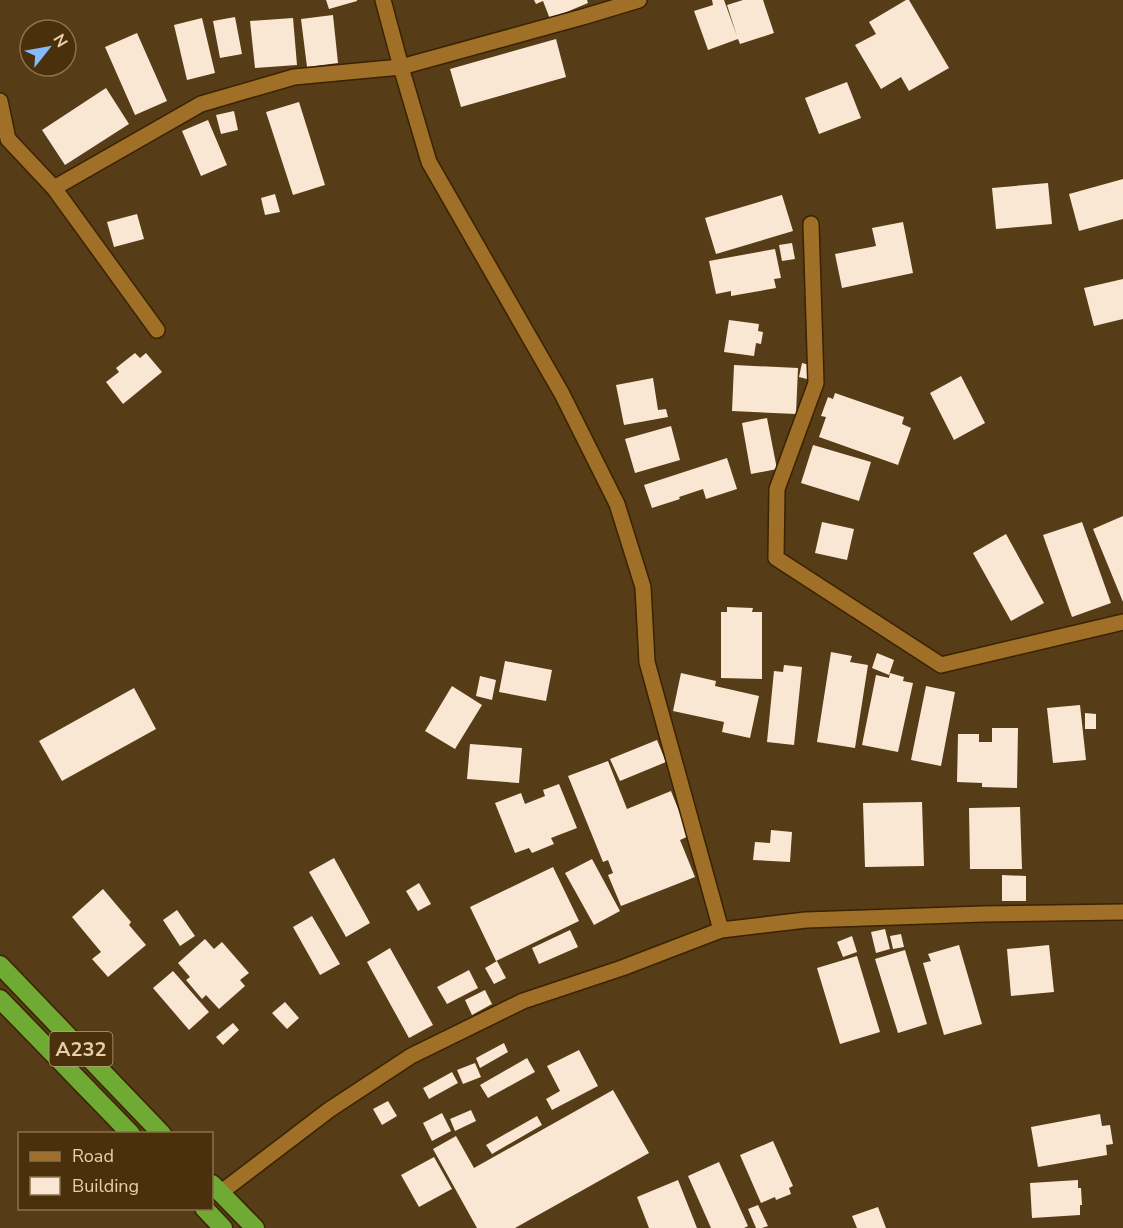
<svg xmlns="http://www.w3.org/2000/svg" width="1123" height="1228" font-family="'Nunito Sans',sans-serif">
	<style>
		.building { fill: #f9e7d3 }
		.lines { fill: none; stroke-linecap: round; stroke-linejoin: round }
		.street-casing { stroke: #3b2200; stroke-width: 18 }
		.highway-casing { stroke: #3b2200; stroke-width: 21 }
		.street { stroke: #a07029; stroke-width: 15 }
		.highway { stroke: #6eaa34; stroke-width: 18 }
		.labels { text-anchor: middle; stroke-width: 6; stroke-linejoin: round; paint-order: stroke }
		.shield { fill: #4b310b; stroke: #ba9f7d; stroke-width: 1.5 }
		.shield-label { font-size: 20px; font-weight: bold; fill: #e9ceae }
	</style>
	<rect width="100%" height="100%" fill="#563c17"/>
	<path class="building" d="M 326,0 L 357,0 L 357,1 L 329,9 Z
		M 534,0 L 587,0 L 588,3 L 550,19 L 543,1 L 536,4 Z
		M 712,0 L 724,0 L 737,36 L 727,5 L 743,0 L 763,0 L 774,33 L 740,44 L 738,39 L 708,50 L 694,11 L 713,5 Z
		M 906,0 L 909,0 L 949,68 L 909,91 L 901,77 L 881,89 L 855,45 L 876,34 L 869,22 Z
		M 333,15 L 338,63 L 307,67 L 301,19 Z
		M 235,17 L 242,54 L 220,58 L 213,21 Z
		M 202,18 L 215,73 L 187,80 L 174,25 Z
		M 293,18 L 297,65 L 255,68 L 250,21 Z
		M 137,33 L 167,101 L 135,115 L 105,47 Z
		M 556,39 L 566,77 L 461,107 L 450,69 Z
		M 847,82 L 861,118 L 819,134 L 805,98 Z
		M 106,88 L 129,124 L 65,165 L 42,130 Z
		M 299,102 L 325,185 L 293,195 L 266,112 Z
		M 234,111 L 238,130 L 221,134 L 216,115 Z
		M 208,120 L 227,165 L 201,176 L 182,131 Z
		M 1123,179 L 1123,219 L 1079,231 L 1069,194 Z
		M 1048,183 L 1052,224 L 996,229 L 992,188 Z
		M 275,194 L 280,212 L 265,215 L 261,198 Z
		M 782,195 L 793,231 L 716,254 L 705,218 Z
		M 137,214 L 144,239 L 114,247 L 107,222 Z
		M 903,222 L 913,273 L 842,288 L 835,254 L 876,246 L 872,228 Z
		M 792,243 L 795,259 L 782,261 L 779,245 Z
		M 775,249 L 781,278 L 774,279 L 776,288 L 731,296 L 731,291 L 716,294 L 709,261 Z
		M 1123,279 L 1123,319 L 1094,326 L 1084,288 Z
		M 729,320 L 759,324 L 758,331 L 763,332 L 761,344 L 756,343 L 754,356 L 724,352 Z
		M 135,353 L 140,358 L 146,353 L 162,372 L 123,404 L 106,382 L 119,372 L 116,368 Z
		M 802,363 L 814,366 L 811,380 L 799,377 Z
		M 734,365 L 798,368 L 796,414 L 732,411 Z
		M 961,376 L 985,423 L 954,440 L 930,393 Z
		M 653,378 L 658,410 L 666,409 L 668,417 L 624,425 L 616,385 Z
		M 835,393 L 904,417 L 902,424 L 911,428 L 898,465 L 819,437 L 826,417 L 821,416 L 828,397 L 833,399 Z
		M 767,418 L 777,469 L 751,474 L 742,423 Z
		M 671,426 L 680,460 L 635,473 L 625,439 Z
		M 813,445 L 871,462 L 859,501 L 801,483 Z
		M 727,458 L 737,489 L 706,499 L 703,489 L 679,497 L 680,499 L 652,508 L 644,485 Z
		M 1123,516 L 1123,602 L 1093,529 Z
		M 822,522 L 854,529 L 847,560 L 815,553 Z
		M 1082,522 L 1111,603 L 1072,617 L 1043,535 Z
		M 1006,534 L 1044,603 L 1011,621 L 973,553 Z
		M 727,607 L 753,608 L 752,612 L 762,612 L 762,679 L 721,678 L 721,612 L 727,612 Z
		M 831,652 L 852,656 L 850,662 L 868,665 L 855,748 L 817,742 Z
		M 877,653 L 894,660 L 889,675 L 872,668 Z
		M 505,661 L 552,670 L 546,701 L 499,692 Z
		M 784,665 L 802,667 L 794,745 L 767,742 L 774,671 L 783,672 Z
		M 681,673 L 716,681 L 715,686 L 759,696 L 750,738 L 722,732 L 724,722 L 673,711 Z
		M 890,673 L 904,677 L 903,681 L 913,683 L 898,752 L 862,745 L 876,675 L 889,678 Z
		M 480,676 L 496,680 L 492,700 L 476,696 Z
		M 452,686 L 482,705 L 455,749 L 425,731 Z
		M 926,686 L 955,692 L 941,766 L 911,760 Z
		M 134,688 L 156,729 L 62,781 L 39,741 Z
		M 1080,705 L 1086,760 L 1053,763 L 1047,708 Z
		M 1085,713 L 1096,714 L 1096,729 L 1085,729 Z
		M 992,728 L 1018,728 L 1017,788 L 982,787 L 982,783 L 957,782 L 958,734 L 979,734 L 979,742 L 992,742 Z
		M 657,740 L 666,762 L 620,781 L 610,759 Z
		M 470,744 L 522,748 L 519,783 L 467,779 Z
		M 608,761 L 627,809 L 671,791 L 689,836 L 680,840 L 695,877 L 621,906 L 608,875 L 613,873 L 608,860 L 603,862 L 568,776 Z
		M 559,784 L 577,828 L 551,838 L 554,844 L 532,853 L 529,848 L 515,853 L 495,803 L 521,793 L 525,804 L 545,796 L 543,790 Z
		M 922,802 L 924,866 L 865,867 L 863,803 Z
		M 1020,807 L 1022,869 L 970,869 L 969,808 Z
		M 771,830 L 792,832 L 790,862 L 753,860 L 755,842 L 770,843 Z
		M 334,858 L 370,923 L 346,937 L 309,872 Z
		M 592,859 L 620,911 L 594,925 L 565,873 Z
		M 553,867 L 579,921 L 496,961 L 470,907 Z
		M 1002,875 L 1026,876 L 1026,901 L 1002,901 Z
		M 419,883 L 431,904 L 418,911 L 406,891 Z
		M 103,889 L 131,922 L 129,925 L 146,945 L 108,977 L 92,959 L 101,952 L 72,917 Z
		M 177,910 L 195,936 L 180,946 L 163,920 Z
		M 312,916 L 340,964 L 320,975 L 293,927 Z
		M 885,929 L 890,949 L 876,953 L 871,932 Z
		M 570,930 L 578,947 L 539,964 L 532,948 Z
		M 901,934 L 904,947 L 893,949 L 890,936 Z
		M 852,936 L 857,952 L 843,957 L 837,942 Z
		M 205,939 L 214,949 L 222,942 L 249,973 L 240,980 L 245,986 L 219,1009 L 206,995 L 202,999 L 186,980 L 190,977 L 178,963 Z
		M 959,945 L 982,1024 L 944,1035 L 923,963 L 931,961 L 928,954 Z
		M 1049,945 L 1054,992 L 1011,996 L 1007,949 Z
		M 390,948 L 433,1025 L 409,1038 L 367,962 Z
		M 905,950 L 927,1024 L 898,1033 L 875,959 Z
		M 857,956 L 880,1032 L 840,1044 L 817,968 Z
		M 497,961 L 506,978 L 494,984 L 485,968 Z
		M 469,970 L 478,988 L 447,1004 L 437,987 Z
		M 173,971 L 209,1012 L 189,1030 L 153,988 Z
		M 485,990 L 492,1004 L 472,1015 L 465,1000 Z
		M 285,1002 L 299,1018 L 287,1029 L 272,1013 Z
		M 233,1023 L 239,1030 L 223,1045 L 216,1037 Z
		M 504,1043 L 508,1052 L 480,1068 L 476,1058 Z
		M 579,1050 L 598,1086 L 552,1110 L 546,1099 L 560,1091 L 547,1066 Z
		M 527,1058 L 535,1072 L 488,1098 L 480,1085 Z
		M 475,1063 L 481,1077 L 463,1084 L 457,1070 Z
		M 452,1072 L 458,1083 L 429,1099 L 423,1088 Z
		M 613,1090 L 649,1153 L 515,1228 L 477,1228 L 433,1149 L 456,1136 L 474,1168 Z
		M 388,1101 L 397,1116 L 382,1125 L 373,1109 Z
		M 471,1110 L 476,1121 L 455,1131 L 450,1119 Z
		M 442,1113 L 451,1131 L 432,1141 L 423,1123 Z
		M 1100,1114 L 1102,1126 L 1110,1125 L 1113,1144 L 1106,1145 L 1107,1155 L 1038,1167 L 1031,1127 Z
		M 537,1116 L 542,1125 L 492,1154 L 486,1145 Z
		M 773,1141 L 793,1186 L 789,1188 L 791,1194 L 776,1200 L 775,1197 L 761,1203 L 740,1155 Z
		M 434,1157 L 452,1189 L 419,1207 L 401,1175 Z
		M 719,1162 L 748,1226 L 744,1228 L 711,1228 L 688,1176 Z
		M 678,1180 L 697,1228 L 649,1228 L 637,1197 Z
		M 1078,1180 L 1078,1188 L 1081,1188 L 1082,1205 L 1080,1205 L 1080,1215 L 1032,1218 L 1030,1183 Z
		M 758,1205 L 768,1226 L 762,1228 L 756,1228 L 748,1209 Z
		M 878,1207 L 886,1228 L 857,1228 L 852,1216 Z"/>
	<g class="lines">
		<defs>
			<path id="street" d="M 383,0 L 401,67 L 429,162 L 562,394 L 617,504 L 643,587 L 647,662 L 721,930
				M 0,101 L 8,139 L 54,188 L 157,330
				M 54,188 L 201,104 L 294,77 L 401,67 L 586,16 L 639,0
				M 811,224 L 816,383 L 777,489 L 776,558 L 941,665 L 1123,622
				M 220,1193 L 329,1110 L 411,1056 L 523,1001 L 622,968 L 721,930 L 806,920 L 983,914 L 1123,912"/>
			<path id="highway" d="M 0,965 L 162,1134
				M 0,999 L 131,1134
				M 212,1184 L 255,1228
				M 204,1208 L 223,1228"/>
		</defs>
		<use href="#street" class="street-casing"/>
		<use href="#highway" class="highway-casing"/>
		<use href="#street" class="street"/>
		<use href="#highway" class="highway"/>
	</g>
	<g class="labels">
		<rect class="shield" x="49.5" y="1032" width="63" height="34" rx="4.5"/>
		<g class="shield-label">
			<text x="81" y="1056">A232</text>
		</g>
	</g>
	<rect x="18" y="1132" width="195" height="78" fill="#4b310b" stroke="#8a704c" stroke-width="1.5"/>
	<rect x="30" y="1152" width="30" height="9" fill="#a07029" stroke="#8a704c" stroke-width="1.5"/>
	<text x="72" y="1162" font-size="18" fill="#e9ceae">Road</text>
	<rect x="30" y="1177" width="30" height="18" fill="#f9e7d3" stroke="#8a704c" stroke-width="1.5"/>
	<text x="72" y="1192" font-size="18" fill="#e9ceae">Building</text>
	<g transform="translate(48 48) rotate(59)"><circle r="28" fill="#4b310b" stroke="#8a704c" stroke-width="1.5"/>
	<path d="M0-4.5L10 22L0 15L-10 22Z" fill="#84bcfb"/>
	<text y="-9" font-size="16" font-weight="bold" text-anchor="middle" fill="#e9ceae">N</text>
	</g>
</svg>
